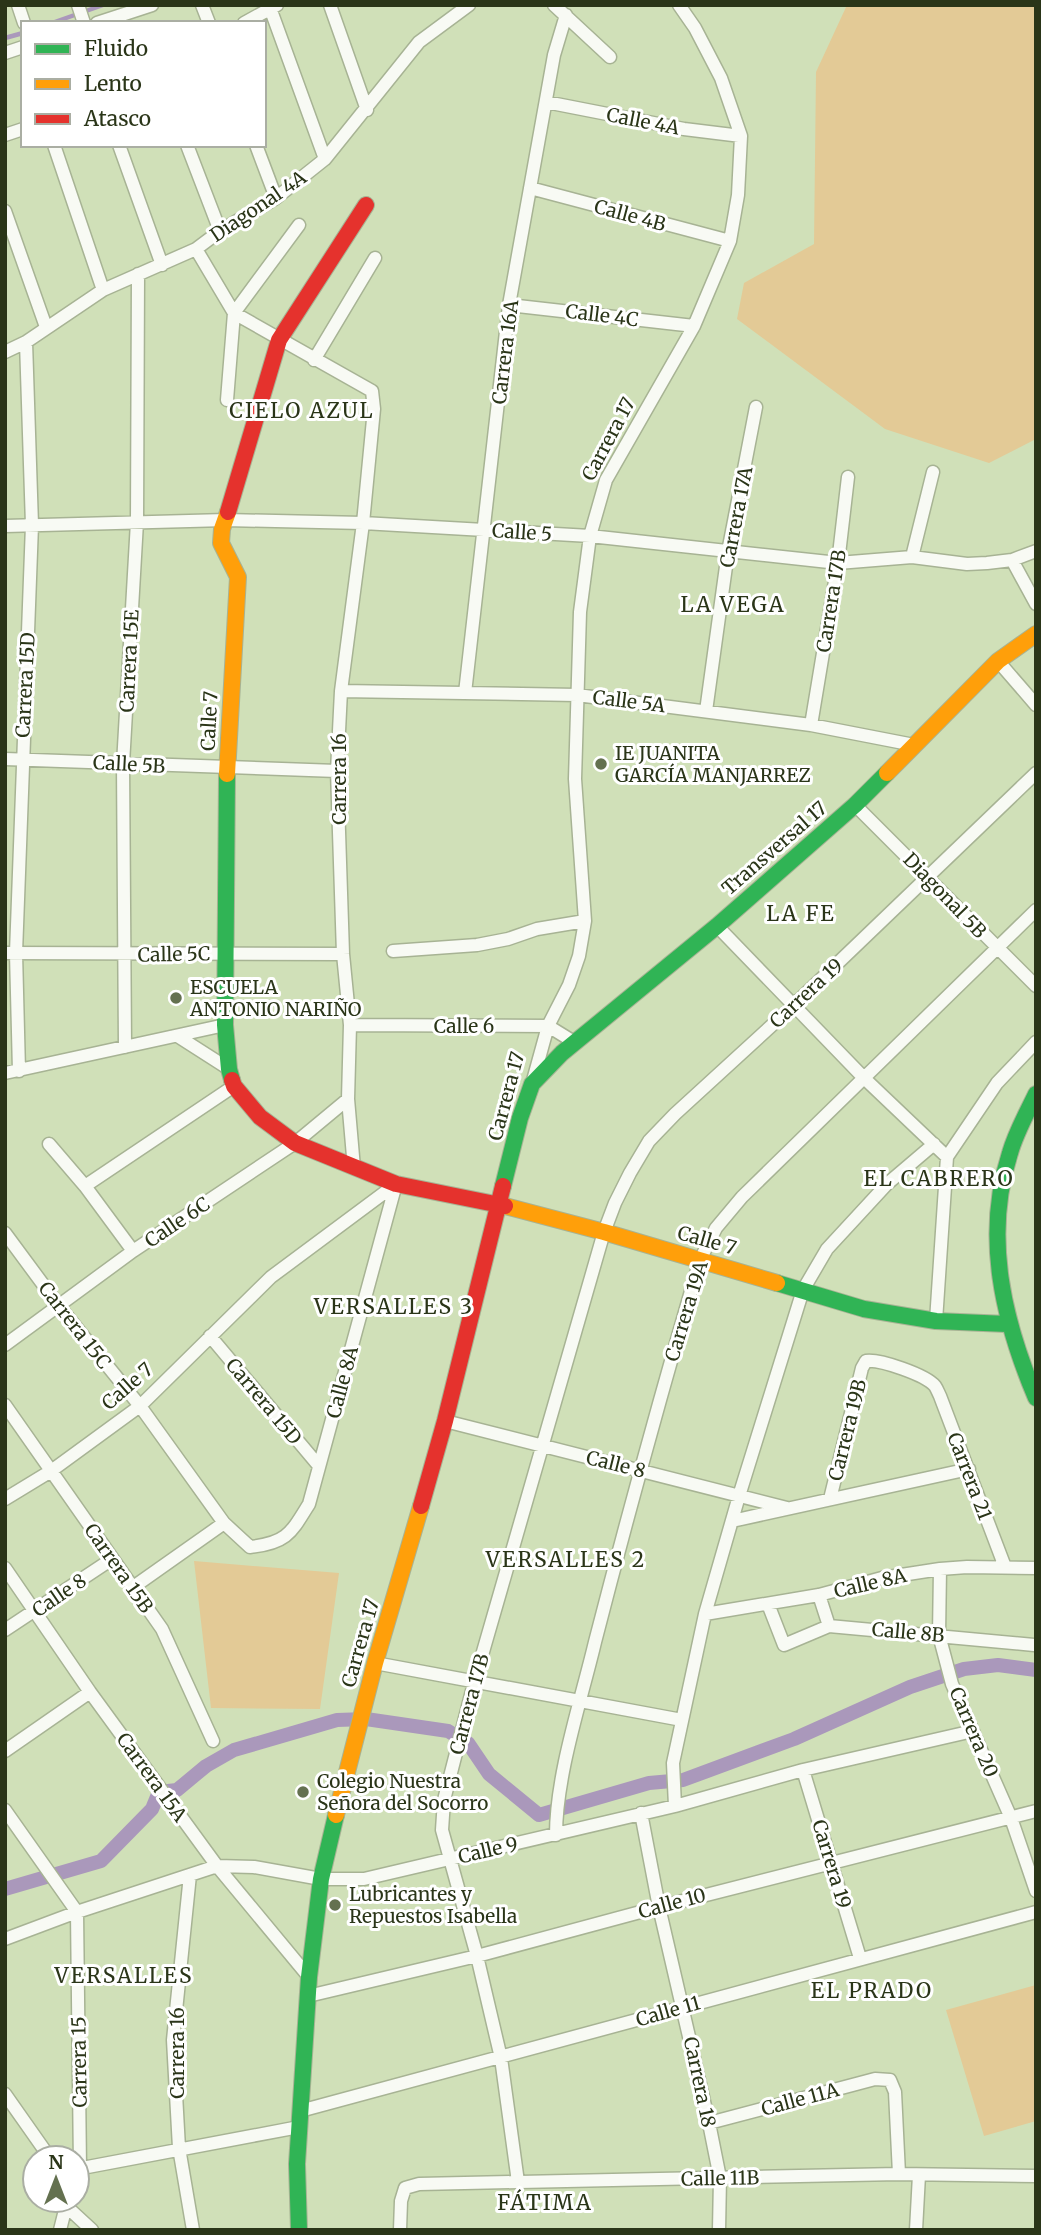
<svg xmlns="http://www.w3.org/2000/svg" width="1041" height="2235" font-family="Merriweather,serif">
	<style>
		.green { fill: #e3ca96 }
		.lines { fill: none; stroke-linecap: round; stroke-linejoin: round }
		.stream { stroke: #aa98bb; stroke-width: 4.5 }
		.canal { stroke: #aa98bb; stroke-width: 14 }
		.street-casing { stroke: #a7b394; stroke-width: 15 }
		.fast-casing { stroke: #a7b394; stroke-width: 18 }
		.slow-casing { stroke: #a7b394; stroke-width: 18 }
		.jam-casing { stroke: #a7b394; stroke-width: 18 }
		.street { stroke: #f8faf4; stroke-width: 12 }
		.fast { stroke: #30b455; stroke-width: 16 }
		.slow { stroke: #ff9f0a; stroke-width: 16 }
		.jam { stroke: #e5322d; stroke-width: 16 }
		.poi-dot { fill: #647150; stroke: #fff; stroke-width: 2.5 }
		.labels { text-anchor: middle; stroke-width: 6; stroke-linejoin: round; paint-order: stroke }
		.street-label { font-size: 19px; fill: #2a3518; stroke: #fff }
		.poi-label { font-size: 19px; fill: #2a3518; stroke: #fff; text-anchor: start }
		.neighbourhood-label { font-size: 21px; letter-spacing: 2px; fill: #2a3518; stroke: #fff }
	</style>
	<rect width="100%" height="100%" fill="#d0e0b8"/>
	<path class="green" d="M 847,5 L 1036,5 L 1036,439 L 989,463 L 885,429 L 737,319 L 744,283 L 814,244 L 816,72 Z
		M 194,1561 L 339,1573 L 320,1709 L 211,1708 Z
		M 1036,1985 L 1036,2121 L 984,2136 L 946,2010 Z"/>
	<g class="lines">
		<path class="stream" d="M 52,23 L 103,5
			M 5,38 L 23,33"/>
		<path class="canal" d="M 5,1889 L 101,1861 L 152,1809 L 159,1792 L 177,1790 L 206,1766 L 234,1750 L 337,1720 L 366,1719 L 448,1731 L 468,1743 L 489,1774 L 539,1815 L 649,1783 L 683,1780 L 794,1739 L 910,1687 L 964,1669 L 998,1665 L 1036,1670"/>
		<defs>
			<path id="street" d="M 18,5 L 24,23
				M 78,5 L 84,23
				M 202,5 L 209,23
				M 269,5 L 325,159
				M 330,5 L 367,110
				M 554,5 L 610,57
				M 97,23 L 152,5
				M 244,23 L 277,5
				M 5,53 L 23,47
				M 546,102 L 684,129 L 741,136
				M 5,135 L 23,129
				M 54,145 L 103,290
				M 119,145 L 162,265
				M 187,145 L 220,231
				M 256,145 L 276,198
				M 530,188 L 730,241
				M 5,211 L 46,327
				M 196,249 L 234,313 L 372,391 L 374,409 L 363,523 L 341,691 L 337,771 L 343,954 L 350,1025 L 348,1099 L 354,1168
				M 509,305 L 694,326
				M 5,352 L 26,342 L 103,290 L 196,249 L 220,231 L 276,198 L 325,159 L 419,42 L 469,5
				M 314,360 L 375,258
				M 227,400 L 234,313 L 299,225
				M 5,526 L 226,520 L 363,523 L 590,536 L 838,563 L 912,557 L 967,564 L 987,563 L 1012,560 L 1036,551
				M 912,557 L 933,472
				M 1012,560 L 1036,604
				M 998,661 L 1036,705
				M 341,691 L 577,695 L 811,725 L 914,745
				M 465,693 L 509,305 L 554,55 L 566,15
				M 706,711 L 728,552 L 756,407
				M 811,725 L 838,563 L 848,477
				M 5,759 L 337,771
				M 855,805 L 1036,986
				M 717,926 L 864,1078 L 947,1157
				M 393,951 L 477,945 L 508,939 L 537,929 L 585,921
				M 5,953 L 343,954
				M 350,1025 L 548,1026 L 574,1042
				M 179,1037 L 229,1069
				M 125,1047 L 123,764 L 137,522 L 138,274
				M 19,1071 L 16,953 L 32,525 L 26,342
				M 5,1073 L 225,1025
				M 532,1084 L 548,1026 L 569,985 L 579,956 L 585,921 L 575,779 L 580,612 L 590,536 L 606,480 L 694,326 L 730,241 L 738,195 L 741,136 L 721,78 L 695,28 L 679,5
				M 49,1144 L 85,1186 L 133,1251
				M 85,1186 L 234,1086
				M 5,1233 L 59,1306 L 140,1406 L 224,1523 L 250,1547 C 287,1543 291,1533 309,1504 L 396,1184
				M 936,1321 L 947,1157 L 997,1083 L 1036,1042
				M 210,1336 L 319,1466
				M 5,1345 L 133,1251 L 295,1143 L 348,1099
				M 5,1405 L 162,1629 L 213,1741
				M 445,1421 L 787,1508
				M 5,1499 L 51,1471 L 140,1406 L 271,1277 L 396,1184
				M 830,1499 L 862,1368 L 866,1361 C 880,1359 926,1375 935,1386 C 937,1389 938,1392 940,1396 L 1005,1567
				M 732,1521 L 969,1469
				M 5,1568 L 90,1692 L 217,1866 L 309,1977
				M 940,1569 L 939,1635 L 952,1684 L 1011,1818 L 1036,1891
				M 132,1588 L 224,1523
				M 819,1595 L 829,1626
				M 768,1604 L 784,1645 L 829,1626 L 1034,1645
				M 705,1614 L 819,1595 L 882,1578 L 940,1569 L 967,1567 L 1036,1568
				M 5,1630 L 112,1559
				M 375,1663 L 682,1720
				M 5,1751 L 90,1692
				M 803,1770 L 860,1958
				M 675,1806 L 673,1763 L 705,1614 L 739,1496 L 803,1290 L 827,1249 L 887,1184 L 934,1144
				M 5,1810 L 77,1912 L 80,2168
				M 641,1813 L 659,1907 L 709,2123 L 720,2178 L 719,2230
				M 556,1835 C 556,1775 581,1701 595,1642 C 628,1514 663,1387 700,1260 L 716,1228 L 742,1197 L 1036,910
				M 190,1875 L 173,2040 L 179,2148 L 193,2230
				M 5,1939 L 77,1912 L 217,1866 L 254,1867 L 321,1879 L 364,1879 L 675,1806 L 803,1770 L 973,1731
				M 308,1996 L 477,1956 L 659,1907 L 1036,1811
				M 5,2094 L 50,2158
				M 300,2111 L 1036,1912
				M 709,2123 L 875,2079 L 890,2080 L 895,2092 L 899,2174
				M 77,2169 L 299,2127
				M 518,2182 L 501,2058 L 477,1956 L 442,1830 L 444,1800 L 474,1683 L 604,1232 L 615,1203 L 630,1173 L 649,1141 L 675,1114 L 793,1006 L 1036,773
				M 66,2206 L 92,2230
				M 60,2230 L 66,2206 L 65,2200
				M 400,2230 L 401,2201 L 405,2188 L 419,2184 L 899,2174 L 1036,2176
				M 916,2230 L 919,2175"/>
			<path id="fast" d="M 227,774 L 225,1025 L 229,1069 L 232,1080
				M 1036,1094 C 1027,1113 1016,1132 1010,1153 C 983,1236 1003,1320 1036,1398
				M 503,1186 L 520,1118 L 532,1084 L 562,1053 L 717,926 L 855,805 L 887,773
				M 777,1283 L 864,1309 L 936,1321 L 1007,1324
				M 299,2230 L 297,2164 L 309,1977 L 321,1879 L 336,1815"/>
			<path id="slow" d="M 887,773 L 998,661 L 1036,634
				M 227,774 L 238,577 L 221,543 L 222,529 L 228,512
				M 505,1206 L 604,1232 L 777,1283
				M 336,1815 L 375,1663 L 421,1506"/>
			<path id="jam" d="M 228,512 L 279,340 L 366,205
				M 232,1080 L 234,1086 L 260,1117 L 295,1143 L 396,1184 L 505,1206
				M 421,1506 L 445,1421 L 503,1186"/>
		</defs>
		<use href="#street" class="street-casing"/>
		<use href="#fast" class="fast-casing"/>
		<use href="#slow" class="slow-casing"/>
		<use href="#jam" class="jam-casing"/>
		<use href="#street" class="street"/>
		<use href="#fast" class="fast"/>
		<use href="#slow" class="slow"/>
		<use href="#jam" class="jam"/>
	</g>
	<g class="poi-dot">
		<circle cx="601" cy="764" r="7"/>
		<circle cx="176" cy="998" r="7"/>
		<circle cx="303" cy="1792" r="7"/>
		<circle cx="335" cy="1905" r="7"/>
	</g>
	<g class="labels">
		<g class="street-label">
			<text transform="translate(643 121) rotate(11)" y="7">Calle 4A</text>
			<text transform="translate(258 206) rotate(-34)" y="7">Diagonal 4A</text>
			<text transform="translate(630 215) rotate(15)" y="7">Calle 4B</text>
			<text transform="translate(602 315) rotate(7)" y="7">Calle 4C</text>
			<text transform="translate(505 352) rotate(-83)" y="7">Carrera 16A</text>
			<text transform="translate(608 439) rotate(-62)" y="7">Carrera 17</text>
			<text transform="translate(736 517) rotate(-79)" y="7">Carrera 17A</text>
			<text transform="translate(522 532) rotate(4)" y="7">Calle 5</text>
			<text transform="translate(831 601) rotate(-81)" y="7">Carrera 17B</text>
			<text transform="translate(129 661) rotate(-87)" y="7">Carrera 15E</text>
			<text transform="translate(25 685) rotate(-87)" y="7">Carrera 15D</text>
			<text transform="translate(629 701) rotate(7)" y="7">Calle 5A</text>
			<text transform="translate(209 721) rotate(-87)" y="7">Calle 7</text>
			<text transform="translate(129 764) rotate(3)" y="7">Calle 5B</text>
			<text transform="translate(339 779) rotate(-90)" y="7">Carrera 16</text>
			<text transform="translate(774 848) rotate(-41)" y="7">Transversal 17</text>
			<text transform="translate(945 895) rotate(46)" y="7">Diagonal 5B</text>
			<text transform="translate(174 954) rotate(-1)" y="7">Calle 5C</text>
			<text transform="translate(806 993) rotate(-43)" y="7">Carrera 19</text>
			<text x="464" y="1033">Calle 6</text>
			<text transform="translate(506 1096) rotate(-75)" y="7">Carrera 17</text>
			<text transform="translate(177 1222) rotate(-34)" y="7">Calle 6C</text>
			<text transform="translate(707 1240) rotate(16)" y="7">Calle 7</text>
			<text transform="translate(686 1311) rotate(-73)" y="7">Carrera 19A</text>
			<text transform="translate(75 1325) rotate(52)" y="7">Carrera 15C</text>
			<text transform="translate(342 1382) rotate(-75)" y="7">Calle 8A</text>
			<text transform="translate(127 1386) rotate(-41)" y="7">Calle 7</text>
			<text transform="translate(264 1401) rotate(50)" y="7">Carrera 15D</text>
			<text transform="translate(847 1430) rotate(-76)" y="7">Carrera 19B</text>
			<text transform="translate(616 1464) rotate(14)" y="7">Calle 8</text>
			<text transform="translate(970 1476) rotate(69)" y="7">Carrera 21</text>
			<text transform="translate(119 1568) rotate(55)" y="7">Carrera 15B</text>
			<text transform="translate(870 1583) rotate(-13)" y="7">Calle 8A</text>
			<text transform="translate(59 1595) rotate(-34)" y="7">Calle 8</text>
			<text transform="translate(908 1632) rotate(5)" y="7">Calle 8B</text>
			<text transform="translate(360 1643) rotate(-74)" y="7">Carrera 17</text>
			<text transform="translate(469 1704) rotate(-75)" y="7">Carrera 17B</text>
			<text transform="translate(974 1732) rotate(67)" y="7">Carrera 20</text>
			<text transform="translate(152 1777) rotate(54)" y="7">Carrera 15A</text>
			<text transform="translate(488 1850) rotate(-13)" y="7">Calle 9</text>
			<text transform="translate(832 1864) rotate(73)" y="7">Carrera 19</text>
			<text transform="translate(672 1903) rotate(-15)" y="7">Calle 10</text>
			<text transform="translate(668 2011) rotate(-16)" y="7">Calle 11</text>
			<text transform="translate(177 2053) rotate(-90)" y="7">Carrera 16</text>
			<text transform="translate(79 2062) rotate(-91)" y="7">Carrera 15</text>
			<text transform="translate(700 2082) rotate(78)" y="7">Carrera 18</text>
			<text transform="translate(800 2099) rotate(-15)" y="7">Calle 11A</text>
			<text transform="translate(720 2178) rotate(-1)" y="7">Calle 11B</text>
		</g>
		<g class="poi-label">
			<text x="615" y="760">IE JUANITA<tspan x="615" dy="22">GARCÍA MANJARREZ</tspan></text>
			<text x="190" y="994">ESCUELA<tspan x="190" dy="22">ANTONIO NARIÑO</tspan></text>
			<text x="317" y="1788">Colegio Nuestra<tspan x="317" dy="22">Señora del Socorro</tspan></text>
			<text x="349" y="1901">Lubricantes y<tspan x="349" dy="22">Repuestos Isabella</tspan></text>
		</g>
		<g class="neighbourhood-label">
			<text x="302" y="418">CIELO AZUL</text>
			<text x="733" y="612">LA VEGA</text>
			<text x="801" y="921">LA FE</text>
			<text x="939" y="1186">EL CABRERO</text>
			<text x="394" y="1314">VERSALLES 3</text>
			<text x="566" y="1567">VERSALLES 2</text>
			<text x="124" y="1983">VERSALLES</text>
			<text x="872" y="1998">EL PRADO</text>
			<text x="545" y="2210">FÁTIMA</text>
		</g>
	</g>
	<rect width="1041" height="2235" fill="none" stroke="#2a3518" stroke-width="14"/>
	<rect x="21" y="21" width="245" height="126" fill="#ffffff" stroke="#aaaea3" stroke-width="2"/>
	<rect x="35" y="44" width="35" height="10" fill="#30b455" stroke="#aaaea3" stroke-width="2"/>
	<text x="84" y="56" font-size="21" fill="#2a3518">Fluido</text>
	<rect x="35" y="79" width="35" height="10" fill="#ff9f0a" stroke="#aaaea3" stroke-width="2"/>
	<text x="84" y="91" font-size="21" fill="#2a3518">Lento</text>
	<rect x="35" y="114" width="35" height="10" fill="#e5322d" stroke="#aaaea3" stroke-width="2"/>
	<text x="84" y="126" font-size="21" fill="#2a3518">Atasco</text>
	<g transform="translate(56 2179)"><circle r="33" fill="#ffffff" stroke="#aaaea3" stroke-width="2"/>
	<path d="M0-5L12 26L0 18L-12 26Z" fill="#647150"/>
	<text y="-10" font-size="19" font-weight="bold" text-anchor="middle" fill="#2a3518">N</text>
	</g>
</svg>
